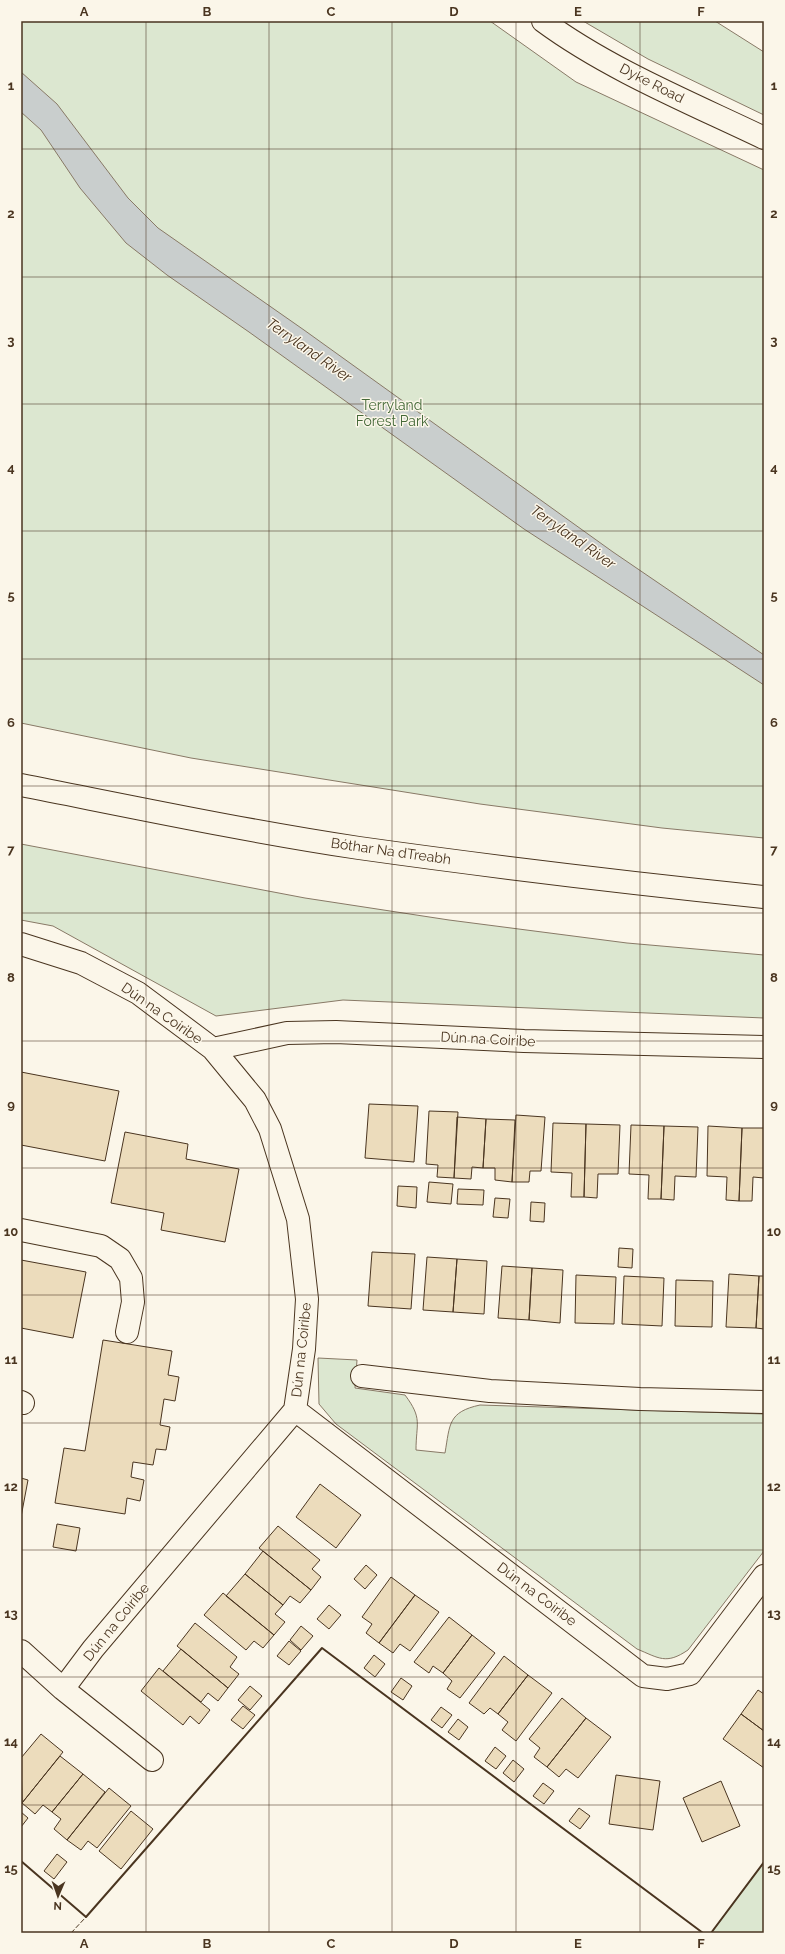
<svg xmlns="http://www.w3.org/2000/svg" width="785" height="1954" font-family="Raleway,sans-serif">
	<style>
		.green { fill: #dce7d0; stroke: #887966 }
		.water { fill: #c9cecd; stroke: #887966 }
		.building { fill: #ecdcbc; stroke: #4a3520 }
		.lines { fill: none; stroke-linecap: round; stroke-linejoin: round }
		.street-casing { stroke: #4a3520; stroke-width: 24 }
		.secondary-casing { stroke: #4a3520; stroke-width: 24 }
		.highway-casing { stroke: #4a3520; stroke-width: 24 }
		.street { stroke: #fbf6e9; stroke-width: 22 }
		.secondary { stroke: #fbf6e9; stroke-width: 22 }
		.highway { stroke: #fbf6e9; stroke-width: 22 }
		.fence { stroke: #4a3520; stroke-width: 1; stroke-dasharray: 5 2; stroke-linecap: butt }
		.wall { stroke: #4a3520; stroke-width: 2 }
		.grid { fill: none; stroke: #4a3520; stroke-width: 1; stroke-opacity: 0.55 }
		.labels { text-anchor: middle; stroke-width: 3; stroke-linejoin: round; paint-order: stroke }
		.street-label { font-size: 14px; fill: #4a3520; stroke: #fbf6e9 }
		.park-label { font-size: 14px; fill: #436837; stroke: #fbf6e9 }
		.water-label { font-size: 15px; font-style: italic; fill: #4a3520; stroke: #fbf6e9 }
		.neatline { fill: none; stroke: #4a3520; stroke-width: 1.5 }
		.grid-label { font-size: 13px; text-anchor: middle; font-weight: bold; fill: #4a3520 }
	</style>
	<rect width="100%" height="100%" fill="#fbf6e9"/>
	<path class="green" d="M 21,21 L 490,21 L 576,82 L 764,170 L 764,838 L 662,828 L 480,804 L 191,758 L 21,723 Z
		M 583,21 L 715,21 L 764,52 L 764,115 L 648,59 Z
		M 21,844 L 305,898 L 449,920 L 627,943 L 764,955 L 764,1018 L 343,1000 L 216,1016 L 53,926 L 21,920 Z
		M 318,1358 L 357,1360 L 355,1388 L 405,1395 C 423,1419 416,1423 416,1450 L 445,1453 C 450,1424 448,1412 480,1405 L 764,1414 L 764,1551 L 688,1650 C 666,1665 659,1658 637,1649 L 336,1424 L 319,1404 Z
		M 764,1862 L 764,1933 L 711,1933 Z"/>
	<path class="water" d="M 21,72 L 57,104 L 128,198 L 158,228 L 304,330 L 613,552 L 764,655 L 764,685 L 524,529 L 249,332 L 167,275 L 126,243 L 80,188 L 41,130 L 21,112 Z"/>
	<path class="building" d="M 21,1072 L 119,1091 L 105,1161 L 21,1145 Z
		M 369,1104 L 418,1106 L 414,1162 L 365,1158 Z
		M 429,1111 L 458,1112 L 454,1178 L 437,1177 L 438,1165 L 426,1164 Z
		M 516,1115 L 545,1117 L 541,1171 L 530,1171 L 529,1182 L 512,1182 Z
		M 457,1117 L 486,1119 L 483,1168 L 472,1167 L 471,1179 L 454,1178 Z
		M 486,1119 L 515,1120 L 512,1182 L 495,1180 L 495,1168 L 483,1168 Z
		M 553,1123 L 586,1124 L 584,1197 L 571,1197 L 572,1173 L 551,1172 Z
		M 586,1124 L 620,1125 L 618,1174 L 598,1174 L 597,1198 L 584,1197 Z
		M 631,1125 L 664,1126 L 661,1199 L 648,1199 L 649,1175 L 629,1174 Z
		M 664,1126 L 698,1127 L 696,1177 L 675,1176 L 674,1200 L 661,1199 Z
		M 708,1126 L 742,1128 L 739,1201 L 726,1200 L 727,1177 L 707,1176 Z
		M 742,1128 L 764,1128 L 764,1178 L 753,1177 L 752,1201 L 739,1201 Z
		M 125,1132 L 188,1144 L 186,1159 L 239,1169 L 225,1242 L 161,1230 L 164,1213 L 111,1203 Z
		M 429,1182 L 453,1184 L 451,1204 L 427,1202 Z
		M 398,1186 L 417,1187 L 416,1208 L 397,1206 Z
		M 458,1189 L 484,1190 L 483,1205 L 457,1204 Z
		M 495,1198 L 510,1199 L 508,1218 L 493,1217 Z
		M 531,1202 L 545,1203 L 544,1222 L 530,1221 Z
		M 619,1248 L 633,1249 L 632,1268 L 618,1267 Z
		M 372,1252 L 415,1254 L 411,1309 L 368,1306 Z
		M 427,1257 L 457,1259 L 453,1312 L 423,1310 Z
		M 457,1259 L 487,1261 L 484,1314 L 453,1312 Z
		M 21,1260 L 86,1272 L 73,1338 L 21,1328 Z
		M 502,1266 L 532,1268 L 529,1320 L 498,1318 Z
		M 532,1268 L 563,1270 L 560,1323 L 529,1320 Z
		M 729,1274 L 759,1276 L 756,1328 L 726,1327 Z
		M 576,1275 L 616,1277 L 614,1324 L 575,1323 Z
		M 624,1276 L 664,1278 L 662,1326 L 622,1324 Z
		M 759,1276 L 764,1276 L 764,1329 L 756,1328 Z
		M 676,1280 L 713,1281 L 712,1327 L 675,1326 Z
		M 103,1340 L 172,1351 L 168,1375 L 179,1377 L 175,1401 L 164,1399 L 160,1425 L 170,1427 L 166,1450 L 156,1449 L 153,1465 L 133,1462 L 131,1477 L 144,1480 L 140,1501 L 127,1498 L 125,1514 L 55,1503 L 64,1448 L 85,1451 Z
		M 21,1478 L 28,1480 L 21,1517 Z
		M 320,1484 L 361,1515 L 336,1548 L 296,1517 Z
		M 57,1524 L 80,1528 L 76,1551 L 53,1547 Z
		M 278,1526 L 320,1560 L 312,1569 L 321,1577 L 311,1590 L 259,1548 Z
		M 263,1551 L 311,1590 L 300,1603 L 290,1596 L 283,1605 L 245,1574 Z
		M 366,1565 L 377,1575 L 365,1589 L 354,1579 Z
		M 245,1574 L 283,1605 L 275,1614 L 285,1622 L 274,1635 L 226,1596 Z
		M 391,1577 L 415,1595 L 379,1643 L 366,1633 L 372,1624 L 362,1617 Z
		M 223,1593 L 274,1635 L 263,1648 L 254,1641 L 246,1650 L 204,1615 Z
		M 415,1595 L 439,1612 L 410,1651 L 400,1644 L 393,1653 L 379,1643 Z
		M 329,1605 L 341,1615 L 329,1629 L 317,1619 Z
		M 449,1617 L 472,1635 L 443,1673 L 433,1666 L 429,1673 L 414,1662 Z
		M 195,1623 L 237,1657 L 230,1667 L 239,1674 L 228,1688 L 177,1646 Z
		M 301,1626 L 313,1636 L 301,1650 L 290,1640 Z
		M 472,1635 L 495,1653 L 460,1698 L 447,1689 L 452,1681 L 443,1673 Z
		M 289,1641 L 301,1651 L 289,1665 L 277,1656 Z
		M 181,1649 L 228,1688 L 218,1701 L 208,1693 L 201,1702 L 163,1671 Z
		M 374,1655 L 385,1664 L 375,1677 L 364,1668 Z
		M 504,1656 L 528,1675 L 498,1714 L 490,1708 L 484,1714 L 469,1703 Z
		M 159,1668 L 210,1710 L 199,1724 L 190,1716 L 183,1725 L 141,1691 Z
		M 528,1675 L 552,1693 L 516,1741 L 502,1730 L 508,1722 L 498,1714 Z
		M 401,1678 L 412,1686 L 403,1700 L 391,1692 Z
		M 250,1686 L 262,1696 L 250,1710 L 238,1700 Z
		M 758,1690 L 764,1694 L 764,1731 L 741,1714 Z
		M 562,1698 L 586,1718 L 547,1767 L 534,1757 L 540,1748 L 529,1739 Z
		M 243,1706 L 255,1715 L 243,1729 L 231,1720 Z
		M 441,1707 L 452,1715 L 442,1728 L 431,1720 Z
		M 741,1714 L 764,1731 L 764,1768 L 723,1739 Z
		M 586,1718 L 611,1737 L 578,1778 L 566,1769 L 559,1777 L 547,1767 Z
		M 458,1719 L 468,1727 L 459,1740 L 448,1732 Z
		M 41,1734 L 63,1752 L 22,1803 L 21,1758 Z
		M 495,1747 L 506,1756 L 496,1769 L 485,1761 Z
		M 60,1756 L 83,1774 L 52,1812 L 43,1805 L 35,1814 L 22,1803 Z
		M 513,1760 L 524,1769 L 514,1782 L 503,1773 Z
		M 83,1774 L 105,1792 L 67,1840 L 54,1829 L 61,1819 L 52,1812 Z
		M 616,1775 L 660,1781 L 653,1830 L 609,1824 Z
		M 721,1781 L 740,1826 L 702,1842 L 683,1798 Z
		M 543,1783 L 554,1791 L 544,1804 L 533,1796 Z
		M 109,1788 L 131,1806 L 97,1848 L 88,1841 L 81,1850 L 67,1840 Z
		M 579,1808 L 590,1816 L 580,1829 L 569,1821 Z
		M 131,1811 L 153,1829 L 121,1869 L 99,1851 Z
		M 21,1812 L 28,1818 L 21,1827 Z
		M 57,1854 L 67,1862 L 54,1879 L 44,1871 Z"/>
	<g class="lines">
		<defs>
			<path id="street" d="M 21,944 L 81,963 L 138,993 L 213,1049 L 255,1100 L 270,1129 L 298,1219 L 307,1299 L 304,1349 L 295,1410 L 93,1649 L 63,1689
				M 213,1049 L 287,1033 L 336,1032 L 524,1041 L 764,1047
				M 21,1230 L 101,1246 L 120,1259 L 131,1278 L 133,1302 L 127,1332
				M 362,1376 L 490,1391 L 640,1399 L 764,1402
				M 21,1402 L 23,1403
				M 295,1410 L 643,1676 L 667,1679 L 690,1674 L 764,1576
				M 21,1651 L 63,1689 L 152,1760"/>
			<path id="secondary" d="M 543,21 C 608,69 691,103 764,138"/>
			<path id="highway" d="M 21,785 C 133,807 246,831 359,848 C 494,867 629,883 764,897"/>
		</defs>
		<use href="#street" class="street-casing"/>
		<use href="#secondary" class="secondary-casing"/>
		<use href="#highway" class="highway-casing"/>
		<use href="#street" class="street"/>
		<use href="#secondary" class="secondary"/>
		<use href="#highway" class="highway"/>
		<path class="fence" d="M 71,1933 L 86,1917"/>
		<path class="wall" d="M 21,1861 L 86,1917 L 322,1648 L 703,1933
			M 711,1933 L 764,1862"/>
	</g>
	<path class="grid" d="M 146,21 L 146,1933M 269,21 L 269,1933M 392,21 L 392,1933M 516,21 L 516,1933M 640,21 L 640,1933M 21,149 L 764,149M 21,277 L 764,277M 21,404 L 764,404M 21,531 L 764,531M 21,659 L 764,659M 21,786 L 764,786M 21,913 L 764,913M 21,1041 L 764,1041M 21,1168 L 764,1168M 21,1295 L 764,1295M 21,1423 L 764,1423M 21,1550 L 764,1550M 21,1677 L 764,1677M 21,1805 L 764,1805"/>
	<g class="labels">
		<g class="street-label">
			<text transform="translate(652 83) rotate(27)" y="5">Dyke Road</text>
			<text transform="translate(391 851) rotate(8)" y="5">Bóthar Na dTreabh</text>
			<text transform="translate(162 1013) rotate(35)" y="5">Dún na Coiribe</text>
			<text transform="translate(488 1039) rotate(3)" y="5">Dún na Coiribe</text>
			<text transform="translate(301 1350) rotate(-84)" y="5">Dún na Coiribe</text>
			<text transform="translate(537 1594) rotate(37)" y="5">Dún na Coiribe</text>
			<text transform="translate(116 1622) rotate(-51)" y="5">Dún na Coiribe</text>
		</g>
		<g class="park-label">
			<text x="392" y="410">Terryland<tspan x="392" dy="16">Forest Park</tspan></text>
		</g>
		<g class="water-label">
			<text transform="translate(309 350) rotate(35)" y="5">Terryland River</text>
			<text transform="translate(573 537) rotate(35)" y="5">Terryland River</text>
		</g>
	</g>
	<rect width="785" height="1954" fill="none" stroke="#fbf6e9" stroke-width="44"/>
	<g transform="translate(58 1896) rotate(182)" stroke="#fbf6e9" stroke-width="3" paint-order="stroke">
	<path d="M0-3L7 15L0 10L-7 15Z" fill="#4a3520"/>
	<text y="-6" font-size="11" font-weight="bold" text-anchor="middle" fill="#4a3520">N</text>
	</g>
	<rect x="22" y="22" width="741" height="1910" class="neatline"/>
	<g class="grid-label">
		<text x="84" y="16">A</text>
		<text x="207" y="16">B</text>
		<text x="331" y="16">C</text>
		<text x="454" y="16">D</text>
		<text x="578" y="16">E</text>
		<text x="701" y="16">F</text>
		<text x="11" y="90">1</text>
		<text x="774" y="90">1</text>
		<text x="11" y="218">2</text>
		<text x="774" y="218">2</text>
		<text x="11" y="345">3</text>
		<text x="774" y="345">3</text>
		<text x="11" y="472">4</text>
		<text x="774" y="472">4</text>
		<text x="11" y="600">5</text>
		<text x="774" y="600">5</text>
		<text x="11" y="727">6</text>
		<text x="774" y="727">6</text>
		<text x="11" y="854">7</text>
		<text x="774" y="854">7</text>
		<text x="11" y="982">8</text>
		<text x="774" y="982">8</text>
		<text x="11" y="1109">9</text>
		<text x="774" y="1109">9</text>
		<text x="11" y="1236">10</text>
		<text x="774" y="1236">10</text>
		<text x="11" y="1364">11</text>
		<text x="774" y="1364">11</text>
		<text x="11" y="1491">12</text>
		<text x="774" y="1491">12</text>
		<text x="11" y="1618">13</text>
		<text x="774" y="1618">13</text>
		<text x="11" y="1746">14</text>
		<text x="774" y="1746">14</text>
		<text x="11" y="1873">15</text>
		<text x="774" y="1873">15</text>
		<text x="84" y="1948">A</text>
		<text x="207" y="1948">B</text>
		<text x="331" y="1948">C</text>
		<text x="454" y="1948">D</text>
		<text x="578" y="1948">E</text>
		<text x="701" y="1948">F</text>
	</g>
</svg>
